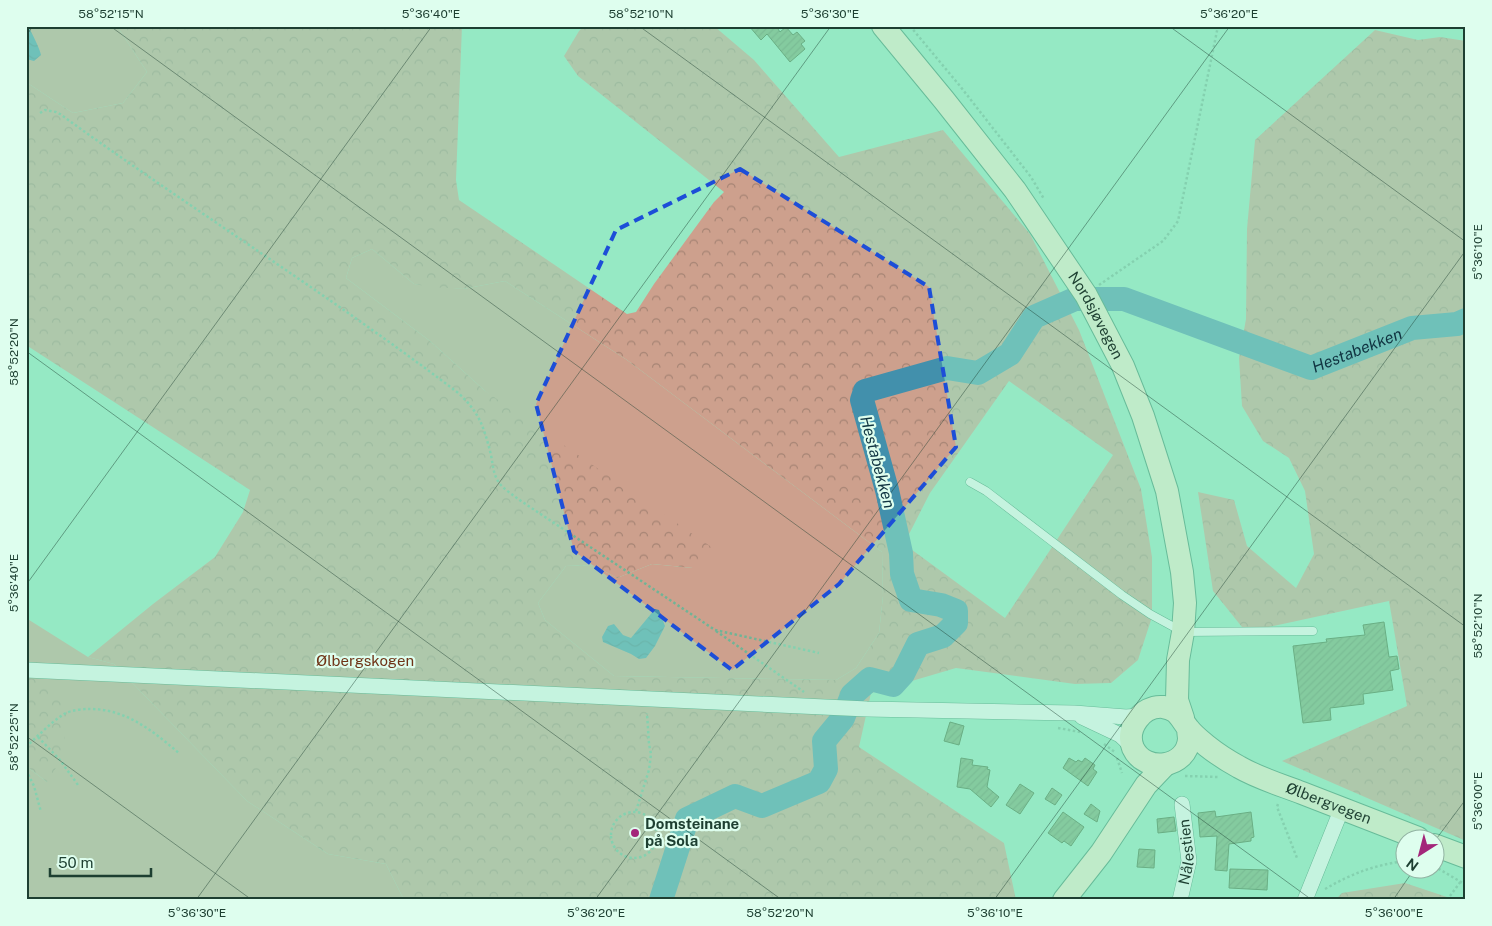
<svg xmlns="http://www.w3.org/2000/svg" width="1492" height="926" font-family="'Public Sans',sans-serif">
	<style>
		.green { fill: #cda08d }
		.forest { fill: url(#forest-crowns); fill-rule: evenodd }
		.water { fill: url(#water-waves) }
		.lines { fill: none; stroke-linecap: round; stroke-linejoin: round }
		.river { stroke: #4290ac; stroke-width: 24 }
		.building { fill: url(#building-hatch); stroke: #346836 }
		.lane-casing { stroke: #308565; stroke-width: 9 }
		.street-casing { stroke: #308565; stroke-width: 16 }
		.secondary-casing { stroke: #308565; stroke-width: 24 }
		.path { stroke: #70b496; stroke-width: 2.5; stroke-dasharray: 2.5 2.5; stroke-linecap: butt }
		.lane { stroke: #fff; stroke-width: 8 }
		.street { stroke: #fff; stroke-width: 15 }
		.secondary { stroke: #f1eece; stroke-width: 22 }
		.marked { fill: none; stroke: #1d4ed8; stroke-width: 4; stroke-dasharray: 10 6; stroke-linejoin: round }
		.ticks { fill: none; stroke: #1d3f31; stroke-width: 1; stroke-opacity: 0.45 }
		.poi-dot { fill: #a3267a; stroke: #defeee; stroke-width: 2 }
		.labels { text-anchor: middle; stroke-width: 4.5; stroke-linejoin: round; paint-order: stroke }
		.street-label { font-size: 15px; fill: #1d3f31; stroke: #defeee }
		.park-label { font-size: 15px; fill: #6f3417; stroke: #defeee }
		.poi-label { font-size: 15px; font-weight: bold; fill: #1d3f31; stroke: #defeee; text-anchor: start }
		.water-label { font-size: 16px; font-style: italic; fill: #103441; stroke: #defeee }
		.neatline { fill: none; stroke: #1d3f31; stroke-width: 2 }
		.ticks-label { font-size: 12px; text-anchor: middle; fill: #1d3f31 }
	</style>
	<defs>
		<pattern id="forest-crowns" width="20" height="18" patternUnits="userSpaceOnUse" patternTransform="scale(1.25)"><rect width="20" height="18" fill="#cda08d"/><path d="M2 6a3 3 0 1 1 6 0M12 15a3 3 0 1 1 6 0" fill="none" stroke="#a68474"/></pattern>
		<pattern id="water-waves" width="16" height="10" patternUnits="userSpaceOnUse" patternTransform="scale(1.25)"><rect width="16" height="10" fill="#4290ac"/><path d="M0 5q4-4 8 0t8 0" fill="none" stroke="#37778d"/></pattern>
		<pattern id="building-hatch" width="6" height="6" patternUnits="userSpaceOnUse" patternTransform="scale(1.25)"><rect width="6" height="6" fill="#70a671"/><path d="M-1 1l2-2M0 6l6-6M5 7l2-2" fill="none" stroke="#5b895d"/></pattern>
	</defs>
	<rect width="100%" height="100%" fill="#96e9c4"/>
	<path class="green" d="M 26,26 L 117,26 L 147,72 L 123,103 L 73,113 L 26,82 Z
		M 372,249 L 414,284 L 463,289 L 505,281 L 627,360 L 882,552 L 883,596 L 879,633 L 856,668 L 836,680 L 614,676 L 545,620 L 538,603 L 566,566 L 593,565 L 617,578 L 652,564 L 693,568 L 484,390 L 430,341 L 346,278 L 352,258 Z
		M 26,618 L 88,657 L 114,664 L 247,801 L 328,854 L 386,864 L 404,900 L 26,900 L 26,766 L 47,782 L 26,677 Z"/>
	<path class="forest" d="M 117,26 L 462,26 L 456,180 L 459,200 L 627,314 L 636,312 L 654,284 L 714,202 L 724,192 L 578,76 L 564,56 L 579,31 L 584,26 L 714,26 L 754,60 L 839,157 L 943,130 L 1030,234 L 1079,330 L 1141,489 L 1152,557 L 1152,617 L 1138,660 L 1111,683 L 1075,684 L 956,668 L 871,693 L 859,747 L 1004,843 L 1016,900 L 404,900 L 386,864 L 328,854 L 247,801 L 114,664 L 88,657 L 153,604 L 215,557 L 243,512 L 250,490 L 26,345 L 26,82 L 73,113 L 123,103 L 147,72 ZM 372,249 L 414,284 L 430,287 L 463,289 L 505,281 L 627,360 L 882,552 L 883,596 L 879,633 L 856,668 L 836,680 L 614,676 L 545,620 L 538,603 L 566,566 L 593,565 L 617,578 L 652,564 L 693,568 L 714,553 L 710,546 L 484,390 L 430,341 L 346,278 L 352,258 ZM 1009,381 L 1113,455 L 1005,618 L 904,544 L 930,493 Z
		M 1375,30 L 1418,40 L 1440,37 L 1466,41 L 1466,841 L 1282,761 L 1407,706 L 1389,601 L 1246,632 L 1213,591 L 1198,492 L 1234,500 L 1247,546 L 1296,588 L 1314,554 L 1305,491 L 1289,458 L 1263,441 L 1242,406 L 1239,358 L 1246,319 L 1247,229 L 1255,140 Z
		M 26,677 L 47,682 L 68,698 L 63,757 L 47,782 L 26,766 Z
		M 1405,883 L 1456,900 L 1335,900 L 1342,893 Z"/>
	<path class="water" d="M 26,26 L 28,26 C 32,33 40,49 41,55 L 34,61 L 26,59 Z
		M 655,609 L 659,610 L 665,626 L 655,646 L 646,658 L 639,659 L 631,654 L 603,642 L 602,637 L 608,626 L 614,624 L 623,635 L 631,638 Z"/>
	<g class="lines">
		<path class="river" id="s1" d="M 661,900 L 687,819 L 735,796 L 762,806 L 819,782 L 826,769 L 824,741 L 843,718 L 852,695 L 870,679 L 893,685 L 903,674 L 918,644 L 943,636 L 956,623 L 956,611 L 941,605 L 911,600 L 902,574 L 901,553 L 887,490 L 862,400 L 865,391 L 947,368 L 978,373 L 1010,354 L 1034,317 L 1075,299 L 1124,299 L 1311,368 L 1412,328 L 1457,324 L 1466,320"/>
	</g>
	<path class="building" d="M 749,26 L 776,26 L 780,32 L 786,27 L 793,35 L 797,32 L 805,41 L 801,44 L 805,49 L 790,62 L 767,34 L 761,40 Z
		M 1384,622 L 1389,657 L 1397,656 L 1399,669 L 1390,671 L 1393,690 L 1363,694 L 1364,704 L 1330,708 L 1331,720 L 1303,723 L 1293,646 L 1327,642 L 1326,639 L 1365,635 L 1363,625 Z
		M 950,722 L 964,726 L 959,745 L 944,741 Z
		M 961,758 L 973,760 L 972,765 L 988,767 L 987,769 L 990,770 L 987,787 L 999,797 L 991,807 L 970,789 L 957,787 Z
		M 1069,758 L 1076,762 L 1078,760 L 1082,762 L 1085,758 L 1095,765 L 1093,769 L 1097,772 L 1088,786 L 1063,768 Z
		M 1020,784 L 1034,793 L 1020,814 L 1006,805 Z
		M 1052,788 L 1062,795 L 1055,805 L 1045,799 Z
		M 1091,804 L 1100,811 L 1097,822 L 1084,814 Z
		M 1215,811 L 1216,817 L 1251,812 L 1254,837 L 1251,838 L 1251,841 L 1229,844 L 1227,871 L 1215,870 L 1217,836 L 1200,837 L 1198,813 Z
		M 1063,812 L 1084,827 L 1071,846 L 1064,841 L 1062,843 L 1048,833 Z
		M 1174,817 L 1176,831 L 1158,833 L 1157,819 Z
		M 1139,849 L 1155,850 L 1154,868 L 1137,867 Z
		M 1230,869 L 1268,870 L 1267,890 L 1229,888 Z"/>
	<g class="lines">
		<defs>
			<path id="lane" d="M 970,482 L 986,491 L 1122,595 L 1150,614 L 1183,632 L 1313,631"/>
			<g id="street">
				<path d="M 26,670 L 867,709 L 1074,713 L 1126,717 L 1140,716"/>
				<path d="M 1082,717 L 1120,735 L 1133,747"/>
				<path id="s2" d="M 1180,900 L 1189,861 L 1182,804"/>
				<path d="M 1305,900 L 1342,808"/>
			</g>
			<g id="secondary">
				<path id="s3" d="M 883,26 L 944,100 L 1015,190 L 1086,295 L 1123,366 L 1143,416 L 1167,491 L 1182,572 L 1185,603 L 1183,632 L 1178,660 L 1177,700 L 1183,718"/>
				<path id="s4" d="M 1188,728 C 1188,732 1189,736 1189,739 C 1187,768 1145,774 1133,748 C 1125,729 1142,705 1163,707 C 1178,709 1180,718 1188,728 C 1193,735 1201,741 1207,746 C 1217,754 1228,761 1239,767 C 1258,778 1281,785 1302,793 C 1341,808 1380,823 1418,838"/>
				<path d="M 1434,845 L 1466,857"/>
				<path d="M 1064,900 L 1101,853 L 1146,785 L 1165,765"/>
			</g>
		</defs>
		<use href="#lane" class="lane-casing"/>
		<use href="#street" class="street-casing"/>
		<use href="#secondary" class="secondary-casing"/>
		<path class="path" d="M 910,26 L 960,86 L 1031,177 L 1044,199
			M 40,113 L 45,110 L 56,112 L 60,114 C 191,209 328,294 457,392 C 479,411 484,427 491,455 C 493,465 493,475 500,484 C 505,490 512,494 518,499 L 715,630 L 819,653
			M 1099,285 L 1163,241 L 1178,221 L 1218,26
			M 716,631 L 804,692
			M 1058,728 L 1080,732
			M 38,737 L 60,760 L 78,785
			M 1104,744 L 1116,753
			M 26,747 C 38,736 50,723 64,714 C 71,710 82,709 90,709 C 127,709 154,732 180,754
			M 1117,758 L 1122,773
			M 26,770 L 34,786 L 41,812
			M 1185,776 L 1219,777
			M 1278,804 L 1277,807 L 1297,858
			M 636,811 L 649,770 L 651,754 L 649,744 L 647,713
			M611 835a23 23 0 1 1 46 0a23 23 0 1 1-46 0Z
			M 1434,866 L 1466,885
			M 1325,889 C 1353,873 1372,866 1404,861
			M 1447,900 L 1461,881"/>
		<use href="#lane" class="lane"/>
		<use href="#street" class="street"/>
		<use href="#secondary" class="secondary"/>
	</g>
	<path d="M0 0H1492V926H0ZM 740,169 L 929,287 L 956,447 L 839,584 L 732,670 L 574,551 L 536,404 L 616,230 Z" fill="#96e9c4" fill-opacity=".55" fill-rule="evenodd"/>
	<path class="marked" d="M 740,169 L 929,287 L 956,447 L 839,584 L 732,670 L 574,551 L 536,404 L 616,230 Z"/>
	<path class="ticks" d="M 110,26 L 1312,900M 639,26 L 1466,627M 1169,26 L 1466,242M 26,36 L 33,26M 26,351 L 782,900M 26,585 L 432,26M 26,736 L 252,900M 1434,842 L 1466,799M 196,900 L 831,26M 595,900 L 1230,26M 994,900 L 1466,250M 1393,900 L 1415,868"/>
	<circle class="poi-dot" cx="635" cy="833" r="5"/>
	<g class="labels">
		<g class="street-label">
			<text dy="5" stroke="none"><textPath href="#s3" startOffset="360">Nordsjøvegen</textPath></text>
			<text dy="5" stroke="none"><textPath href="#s4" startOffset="342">Ølbergvegen</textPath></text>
			<text dy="5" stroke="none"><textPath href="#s2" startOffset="49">Nålestien</textPath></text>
		</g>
		<g class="park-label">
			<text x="365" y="666">Ølbergskogen</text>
		</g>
		<g class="poi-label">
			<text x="645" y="829">Domsteinane<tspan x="645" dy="17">på Sola</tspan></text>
		</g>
		<g class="water-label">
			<text dy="6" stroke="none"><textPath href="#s1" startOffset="1282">Hestabekken</textPath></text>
			<text transform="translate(878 462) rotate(75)" y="6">Hestabekken</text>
		</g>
	</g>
	<rect width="1492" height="926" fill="none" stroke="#defeee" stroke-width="55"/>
	<g transform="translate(1420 854) rotate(216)"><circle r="24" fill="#defeee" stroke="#91b2a2"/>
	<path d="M0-4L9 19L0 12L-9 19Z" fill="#a3267a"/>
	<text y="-8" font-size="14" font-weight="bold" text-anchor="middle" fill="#1d3f31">N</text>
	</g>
	<path d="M50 868v8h101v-8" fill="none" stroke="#1d3f31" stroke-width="2.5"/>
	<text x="58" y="868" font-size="15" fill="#1d3f31" stroke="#defeee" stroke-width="4" paint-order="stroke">50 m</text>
	<rect x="28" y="28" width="1436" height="870" class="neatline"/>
	<g class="ticks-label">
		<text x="111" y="18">58°52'15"N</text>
		<text x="431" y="18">5°36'40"E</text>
		<text x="641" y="18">58°52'10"N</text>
		<text x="830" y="18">5°36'30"E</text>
		<text x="1229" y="18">5°36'20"E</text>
		<text transform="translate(1478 252) rotate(-90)" y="4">5°36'10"E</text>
		<text transform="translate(14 352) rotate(-90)" y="4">58°52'20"N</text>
		<text transform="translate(14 583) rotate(-90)" y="4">5°36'40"E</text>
		<text transform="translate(1478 626) rotate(-90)" y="4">58°52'10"N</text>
		<text transform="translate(14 737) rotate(-90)" y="4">58°52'25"N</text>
		<text transform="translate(1478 801) rotate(-90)" y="4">5°36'00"E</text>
		<text x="197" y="917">5°36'30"E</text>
		<text x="596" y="917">5°36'20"E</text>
		<text x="780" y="917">58°52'20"N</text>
		<text x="995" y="917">5°36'10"E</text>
		<text x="1394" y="917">5°36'00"E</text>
	</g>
</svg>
